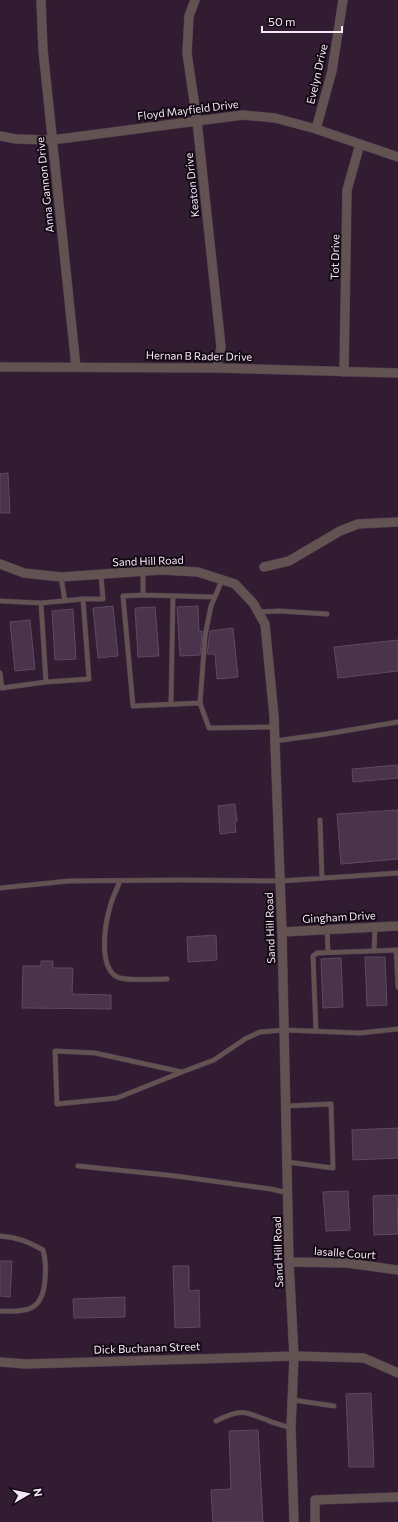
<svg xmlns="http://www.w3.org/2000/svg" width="398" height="1522" font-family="Commissioner,sans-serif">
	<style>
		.building { fill: #4a344b; stroke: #604960 }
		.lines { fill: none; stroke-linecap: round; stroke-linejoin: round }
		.service-casing { stroke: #4c384d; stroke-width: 5.5 }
		.minor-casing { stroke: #4c384d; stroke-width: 10 }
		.service { stroke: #625251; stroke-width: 4.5 }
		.minor { stroke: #625251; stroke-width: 9 }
		.labels { text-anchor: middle; stroke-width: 4; stroke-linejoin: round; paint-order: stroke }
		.street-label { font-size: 11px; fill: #f5e7f5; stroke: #140a14 }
	</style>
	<rect width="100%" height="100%" fill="#311c32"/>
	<path class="building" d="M 8,473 L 10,513 L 0,513 L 0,474 Z
		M 113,606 L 118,656 L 98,658 L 93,608 Z
		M 198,606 L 199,632 L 202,631 L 200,655 L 180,656 L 177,607 Z
		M 155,607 L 159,656 L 138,657 L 135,608 Z
		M 73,609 L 76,659 L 55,660 L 52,611 Z
		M 30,620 L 35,669 L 15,671 L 10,622 Z
		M 233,628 L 238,677 L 217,679 L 215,654 L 207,654 L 210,631 Z
		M 398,640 L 398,671 L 338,678 L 334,647 Z
		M 398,765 L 398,778 L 353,782 L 352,769 Z
		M 235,804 L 237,821 L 235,822 L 236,832 L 220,834 L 218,806 Z
		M 398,810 L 398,859 L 341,864 L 337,814 Z
		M 216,935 L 217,960 L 188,962 L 187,937 Z
		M 365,957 L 385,957 L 387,1005 L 367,1006 Z
		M 341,958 L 343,1007 L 323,1008 L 321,959 Z
		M 41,961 L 53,961 L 53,968 L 73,968 L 72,994 L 111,995 L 111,1009 L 22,1008 L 23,966 L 41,966 Z
		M 398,1128 L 398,1158 L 353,1160 L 352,1130 Z
		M 348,1191 L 350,1230 L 326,1231 L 323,1192 Z
		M 397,1195 L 398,1234 L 374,1235 L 373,1196 Z
		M 0,1261 L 12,1261 L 10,1297 L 0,1296 Z
		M 173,1266 L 189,1266 L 189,1291 L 199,1290 L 200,1327 L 175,1328 Z
		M 125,1297 L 125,1317 L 74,1318 L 73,1299 Z
		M 371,1393 L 374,1467 L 349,1467 L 346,1394 Z
		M 258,1430 L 263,1522 L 213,1522 L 211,1490 L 231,1489 L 229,1431 Z"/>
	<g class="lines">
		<defs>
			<path id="service" d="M 143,571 L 143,595 L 123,596 L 133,706 L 200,703 L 209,728 L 275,727
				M 61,577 L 65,601
				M 143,595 L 215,597
				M 83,599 L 41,603 L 46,682 L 89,679 L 83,599 L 103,599 L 101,575
				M 0,601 L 41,603
				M 258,612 L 279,611 L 327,614
				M 0,673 L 2,688 L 46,682
				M 200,703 L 205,636 L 211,606 L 222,580
				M 171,704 L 173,596
				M 275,741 L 326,734 L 398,722
				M 320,820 L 322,878
				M 120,881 C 117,889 112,898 110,907 C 105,924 97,971 120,978 C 132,981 155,979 167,979
				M 0,888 L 69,881 L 182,880 L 281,881 L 398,873
				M 327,929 L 328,952
				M 396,950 L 398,987
				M 374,951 L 375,927
				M 316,1031 L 313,956 L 317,953 L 398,950
				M 182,1072 L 117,1098 L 57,1104 L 55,1051 L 95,1053 L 182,1072 L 214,1060 L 245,1039 L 260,1032 L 284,1030 L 360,1033 L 398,1029
				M 286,1106 L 331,1104 L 333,1168 L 287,1162
				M 78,1166 L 176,1176 L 271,1189 L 288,1193
				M 0,1236 C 17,1237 29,1242 43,1250 C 46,1260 46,1268 45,1279 C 43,1311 28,1312 0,1311
				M 293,1400 L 334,1406
				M 216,1421 C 240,1409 244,1411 267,1420 C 275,1424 283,1425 291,1428"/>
			<path id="minor" d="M 41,0 L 43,50 L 76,367
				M 195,0 L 189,16 L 187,53 L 197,121 L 221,347 L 217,368
				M 316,129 L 332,71 L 343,0
				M 0,136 L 16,139 L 52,140 L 243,115 L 275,118 L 316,129 L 398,157
				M 0,367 L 217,368 L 398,373
				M 344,372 L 347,190 L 360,144
				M 0,564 L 24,573 L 61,577 L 161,570 L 198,572 L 235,584 L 253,603 L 265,624 L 274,716 L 282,932 L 289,1262 L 294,1356 L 291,1428 L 294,1522
				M 264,567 L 289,561 L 340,531 L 358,524 L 398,522
				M 282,932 L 398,926
				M 289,1262 L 347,1263 L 398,1270
				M 0,1362 L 26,1364 L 294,1356 L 364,1358 L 398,1373
				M 315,1522 L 315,1500 L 398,1497"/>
		</defs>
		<use href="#service" class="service-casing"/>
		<use href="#minor" class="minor-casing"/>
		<use href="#service" class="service"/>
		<use href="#minor" class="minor"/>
	</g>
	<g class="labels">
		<g class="street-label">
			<text transform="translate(317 74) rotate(-77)" y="4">Evelyn Drive</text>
			<text transform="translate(188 110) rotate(-7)" y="4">Floyd Mayfield Drive</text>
			<text transform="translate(45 185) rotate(-96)" y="4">Anna Gannon Drive</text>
			<text transform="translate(192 185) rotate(-96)" y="4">Keaton Drive</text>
			<text transform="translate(335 257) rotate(-89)" y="4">Tot Drive</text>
			<text transform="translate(199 356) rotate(1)" y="4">Hernan B Rader Drive</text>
			<text transform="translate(148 561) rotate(-2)" y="4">Sand Hill Road</text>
			<text transform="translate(339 917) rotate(-3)" y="4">Gingham Drive</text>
			<text transform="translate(270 928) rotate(-92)" y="4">Sand Hill Road</text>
			<text transform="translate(278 1252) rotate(-92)" y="4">Sand Hill Road</text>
			<text transform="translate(345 1253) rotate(4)" y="4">lasalle Court</text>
			<text transform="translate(147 1348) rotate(-2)" y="4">Dick Buchanan Street</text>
		</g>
	</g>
	<g transform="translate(28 1494) rotate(81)" stroke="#140a14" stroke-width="3" paint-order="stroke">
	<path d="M0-3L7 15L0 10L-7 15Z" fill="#f5e7f5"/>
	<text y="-6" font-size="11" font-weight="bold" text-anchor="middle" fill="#f5e7f5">N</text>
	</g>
	<path d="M262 26v6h80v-6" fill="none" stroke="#f5e7f5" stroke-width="2"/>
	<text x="268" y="26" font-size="12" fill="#f5e7f5" stroke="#140a14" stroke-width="3" paint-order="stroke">50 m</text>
</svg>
